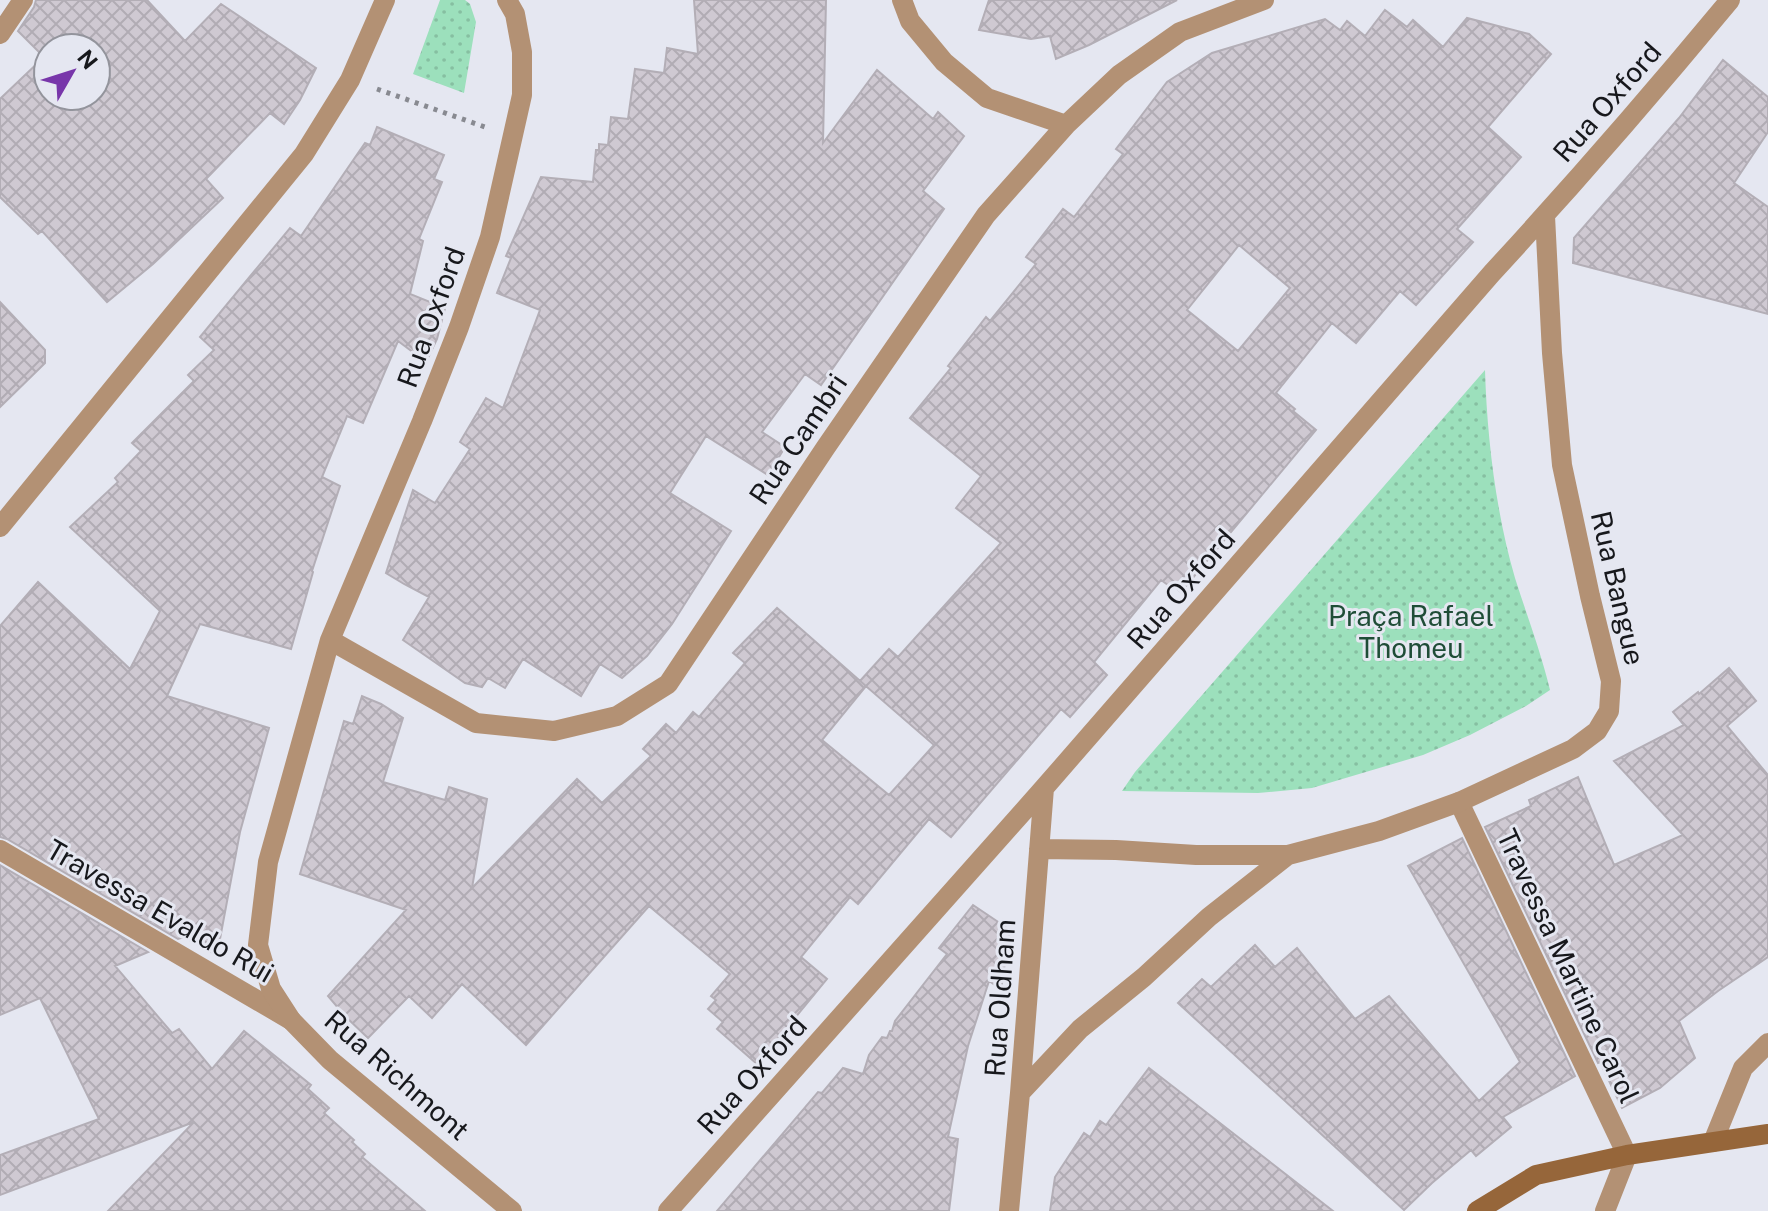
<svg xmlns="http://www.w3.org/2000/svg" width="1768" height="1211" font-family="'Public Sans',sans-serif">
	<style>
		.grass { fill: url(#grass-dots) }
		.building { fill: url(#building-cross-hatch); stroke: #b3aeb6; stroke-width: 2; fill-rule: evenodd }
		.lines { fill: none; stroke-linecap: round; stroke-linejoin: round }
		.path { stroke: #888a91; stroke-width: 5; stroke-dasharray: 4 6; stroke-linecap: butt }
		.lane { stroke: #b39174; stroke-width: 20 }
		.street { stroke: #b39174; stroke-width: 20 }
		.secondary { stroke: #96663a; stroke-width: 20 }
		.labels { text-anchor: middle; stroke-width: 6; stroke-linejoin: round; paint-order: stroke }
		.street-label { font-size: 28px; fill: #17181c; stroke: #e5e7f1 }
		.park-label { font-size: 28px; fill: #1f4d37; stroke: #e5e7f1 }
	</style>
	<defs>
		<pattern id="grass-dots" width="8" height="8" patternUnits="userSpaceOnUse" patternTransform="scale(2)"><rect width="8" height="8" fill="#9ce0bc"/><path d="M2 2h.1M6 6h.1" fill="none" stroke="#86bfa1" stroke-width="1.8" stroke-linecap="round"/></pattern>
		<pattern id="building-cross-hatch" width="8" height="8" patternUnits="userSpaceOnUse" patternTransform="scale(2)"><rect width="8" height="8" fill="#cfc9d2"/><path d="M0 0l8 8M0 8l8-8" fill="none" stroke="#b1acb4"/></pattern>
	</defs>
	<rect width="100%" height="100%" fill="#e5e7f1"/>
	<path class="grass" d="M 440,0 L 465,0 L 470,4 L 476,22 L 464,93 L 413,74 Z
		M 1485,370 C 1487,438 1496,513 1515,578 C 1527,616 1541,652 1550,690 L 1526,706 L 1470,735 L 1423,755 L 1312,788 L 1258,793 L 1122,791 L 1135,772 Z"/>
	<path class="building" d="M 36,0 L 147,0 L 185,41 L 221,4 L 316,68 L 300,100 L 284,124 L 270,113 L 206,179 L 223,198 L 153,264 L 107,302 L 42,231 L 38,234 L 0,197 L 0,99 L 44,57 L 18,31 L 34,7 ZM 48,48 L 96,48 L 96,96 L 48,96 Z
		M 694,0 L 826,0 L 823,143 L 877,70 L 933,119 L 938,112 L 964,136 L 923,191 L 944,209 L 821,385 L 805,374 L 762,432 L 785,447 L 768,475 L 706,436 L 670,493 L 731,531 L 672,624 L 647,656 L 622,678 L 600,664 L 581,696 L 523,659 L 505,688 L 488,678 L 482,687 L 465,683 L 403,640 L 429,597 L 404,584 L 386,573 L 413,490 L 435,503 L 470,449 L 460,442 L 486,398 L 503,408 L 540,310 L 497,293 L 511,258 L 506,256 L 541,177 L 593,182 L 596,150 L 599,150 L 599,144 L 608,145 L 611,117 L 628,119 L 635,69 L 664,73 L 667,48 L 698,54 Z
		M 989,0 L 1177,0 L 1089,45 L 1056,59 L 1050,36 L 1031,39 L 979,30 Z
		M 1385,10 L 1407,27 L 1413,20 L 1443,47 L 1467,18 L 1529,34 L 1551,54 L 1488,127 L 1521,157 L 1457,229 L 1473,242 L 1416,305 L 1400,291 L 1356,343 L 1332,323 L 1276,393 L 1295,409 L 1293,411 L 1316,430 L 1181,592 L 1174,586 L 1172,588 L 1161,580 L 1094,662 L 1107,675 L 1070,717 L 1061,709 L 951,837 L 929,819 L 858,904 L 850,897 L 801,957 L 827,979 L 757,1064 L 717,1029 L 723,1022 L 708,1009 L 716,1000 L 711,996 L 730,974 L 649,906 L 526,1045 L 462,984 L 432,1018 L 409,996 L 368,1038 L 345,1016 L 328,996 L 406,910 L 300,874 L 344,721 L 353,724 L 362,696 L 381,704 L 403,718 L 383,782 L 445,800 L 449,787 L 487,799 L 472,888 L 577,779 L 602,803 L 651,756 L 643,749 L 666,724 L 676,733 L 693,712 L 699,717 L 745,663 L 733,653 L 777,608 L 866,686 L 822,740 L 889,795 L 934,745 L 860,681 L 889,649 L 898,657 L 1001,543 L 956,508 L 981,476 L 910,418 L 951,368 L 948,366 L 986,317 L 990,321 L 1036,264 L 1026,257 L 1063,209 L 1074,217 L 1123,154 L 1116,149 L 1167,82 L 1212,53 L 1325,19 L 1340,30 L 1347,21 L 1365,36 ZM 1239,245 L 1290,288 L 1238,351 L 1187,310 Z
		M 1723,60 L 1768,97 L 1768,132 L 1734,183 L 1768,207 L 1768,314 L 1573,263 L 1574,238 L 1679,118 Z
		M 377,127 L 444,155 L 434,179 L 442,182 L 419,239 L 423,241 L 410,294 L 445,308 L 437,339 L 426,362 L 398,341 L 363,423 L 347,416 L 322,477 L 340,486 L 312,571 L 313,572 L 291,649 L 200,624 L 167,696 L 269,728 L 240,832 L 217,955 L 184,937 L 178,939 L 7,839 L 0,837 L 0,626 L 38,582 L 130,669 L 160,611 L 70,527 L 118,482 L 115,478 L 141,451 L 132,443 L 194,381 L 188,375 L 214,350 L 200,337 L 290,228 L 301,236 L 365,143 L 370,145 Z
		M 0,302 L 45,350 L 45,363 L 0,407 Z
		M 1729,668 L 1756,701 L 1727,726 L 1768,775 L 1768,957 L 1718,991 L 1679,1021 L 1695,1058 L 1660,1088 L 1622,1108 L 1600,1062 L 1598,1063 L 1485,827 L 1531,806 L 1529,800 L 1578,777 L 1614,865 L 1683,835 L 1614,761 L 1684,725 L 1673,712 L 1698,692 L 1699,694 Z
		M 1462,838 L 1575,1076 L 1503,1117 L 1511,1127 L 1476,1156 L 1471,1150 L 1432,1183 L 1404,1210 L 1178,1003 L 1202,979 L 1211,987 L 1255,945 L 1275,967 L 1297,948 L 1355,1019 L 1389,996 L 1479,1101 L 1520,1062 L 1408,866 Z
		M 0,865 L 148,952 L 115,966 L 172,1033 L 179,1029 L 212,1069 L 244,1031 L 311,1085 L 308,1089 L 329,1108 L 324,1113 L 354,1140 L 352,1142 L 365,1154 L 362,1157 L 425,1211 L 108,1211 L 194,1122 L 0,1195 L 0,1155 L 99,1119 L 40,998 L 0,1015 Z
		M 973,905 L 1010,930 L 1001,989 L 989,981 L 968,1046 L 948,1137 L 958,1139 L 949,1211 L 717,1211 L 818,1092 L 822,1093 L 843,1068 L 863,1074 L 869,1055 L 882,1037 L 887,1038 L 890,1031 L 892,1031 L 895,1021 L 947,954 L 939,948 Z
		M 1149,1068 L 1171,1085 L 1333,1211 L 1050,1211 L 1055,1177 L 1084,1133 L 1090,1137 L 1100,1121 L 1106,1125 Z"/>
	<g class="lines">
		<path class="path" d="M 377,89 L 485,127"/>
		<path class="lane" d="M 1459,802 L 1627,1155
			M 0,850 L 291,1020"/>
		<path class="street" d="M 507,0 L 515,14 L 522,52 L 522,95 L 490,237 L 459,327 L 422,421 L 330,640 L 268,862 L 258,945 L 271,989 L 291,1020 L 330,1060 L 512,1211
			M 902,0 L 910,21 L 944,62 L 987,98 L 1066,125
			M 0,34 L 23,0
			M 0,527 L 304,154 L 350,80 L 385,0
			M 330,640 L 476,723 L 554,731 L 617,716 L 668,684 L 826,447 L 986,215 L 1066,125 L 1119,75 L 1180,32 L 1264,0
			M 1039,849 L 1116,850 L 1196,855 L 1288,855 L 1379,831 L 1459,802 L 1573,749 L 1597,731 L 1609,711 L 1611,681 L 1590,596 L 1562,465 L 1552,353 L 1545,216
			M 1020,1093 L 1080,1029 L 1144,977 L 1209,917 L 1288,855
			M 1713,1142 L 1743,1068 L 1768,1043
			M 668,1211 L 1044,788 L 1492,273 C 1574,184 1653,93 1730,0
			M 1009,1211 L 1020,1093 L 1044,788
			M 1605,1211 L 1627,1155"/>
		<path class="secondary" d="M 1477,1211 L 1536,1175 L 1627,1155 L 1768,1134"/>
	</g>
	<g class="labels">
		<g class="street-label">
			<text transform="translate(1607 102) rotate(-49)" y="10">Rua Oxford</text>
			<text transform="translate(431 317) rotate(-70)" y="10">Rua Oxford</text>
			<text transform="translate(798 439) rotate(-56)" y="10">Rua Cambri</text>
			<text transform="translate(1618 588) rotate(77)" y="10">Rua Bangue</text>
			<text transform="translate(1181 589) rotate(-49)" y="10">Rua Oxford</text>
			<text transform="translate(160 911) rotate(30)" y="10">Travessa Evaldo Rui</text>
			<text transform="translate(1568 966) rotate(65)" y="10">Travessa Martine Carol</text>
			<text transform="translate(1000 998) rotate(-86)" y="10">Rua Oldham</text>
			<text transform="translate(397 1075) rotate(41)" y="10">Rua Richmont</text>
			<text transform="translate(752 1075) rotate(-48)" y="10">Rua Oxford</text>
		</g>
		<g class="park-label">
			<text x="1411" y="626">Praça Rafael<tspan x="1411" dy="32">Thomeu</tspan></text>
		</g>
	</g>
	<g transform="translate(72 72) rotate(51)"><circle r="38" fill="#e5e7f1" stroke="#93949c" stroke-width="2"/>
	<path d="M0-6L14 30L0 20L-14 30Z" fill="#7836aa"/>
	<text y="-12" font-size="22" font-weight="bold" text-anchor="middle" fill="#17181c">N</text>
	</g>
</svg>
